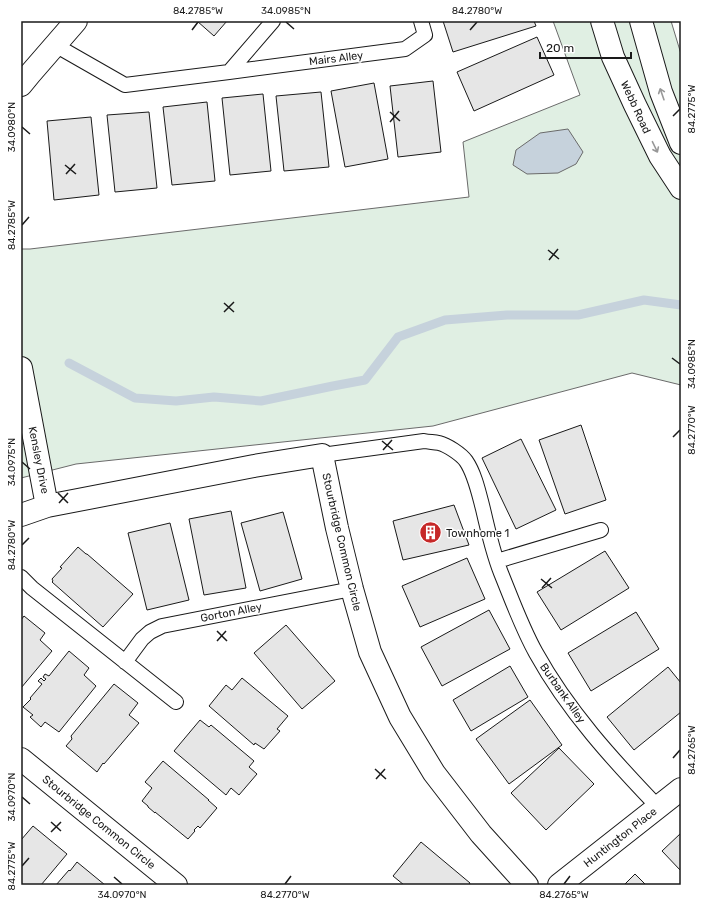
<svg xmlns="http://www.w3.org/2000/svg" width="702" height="906" font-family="Rubik,sans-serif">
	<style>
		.green { fill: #e0efe3; stroke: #6a6a6a }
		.water { fill: #c6d2dc; stroke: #6a6a6a }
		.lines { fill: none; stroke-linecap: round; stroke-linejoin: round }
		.stream { stroke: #c6d2dc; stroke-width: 9 }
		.building { fill: #e6e6e6; stroke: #1a1a1a }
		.lane-casing { stroke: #1a1a1a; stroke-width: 16 }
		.street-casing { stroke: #1a1a1a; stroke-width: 24 }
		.secondary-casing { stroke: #1a1a1a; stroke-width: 24 }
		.lane { stroke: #fff; stroke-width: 14 }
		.street { stroke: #fff; stroke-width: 22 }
		.secondary { stroke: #fff; stroke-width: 22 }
		.oneway { stroke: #989898 }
		.ticks { fill: none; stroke: #1a1a1a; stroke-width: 1.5 }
		.labels { text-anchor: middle; stroke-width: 3; stroke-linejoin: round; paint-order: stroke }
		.street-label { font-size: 11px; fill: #1a1a1a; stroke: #fff }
		.poi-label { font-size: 11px; fill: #1a1a1a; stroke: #fff; text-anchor: start }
		.neatline { fill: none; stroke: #1a1a1a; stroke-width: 1.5 }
		.ticks-label { font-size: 10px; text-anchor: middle; fill: #1a1a1a }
	</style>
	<rect width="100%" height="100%" fill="#fff"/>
	<path class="green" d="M 553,21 L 671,21 L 681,54 L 681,385 L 632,373 L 433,426 L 76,464 L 21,478 L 21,249 L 30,249 L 469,197 L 463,142 L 580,95 Z"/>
	<path class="water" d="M 568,129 L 583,152 L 576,164 L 558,173 L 527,174 L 513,165 L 516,150 L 540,133 Z"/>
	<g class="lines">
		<path class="stream" d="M 69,363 L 135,398 L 176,401 L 214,397 L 261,401 L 333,386 L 365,380 L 398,337 L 445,320 L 507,315 L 578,315 L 644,300 L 681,305"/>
	</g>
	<path class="building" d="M 197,21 L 227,21 L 214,36 Z
		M 443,21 L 534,21 L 536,26 L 453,52 Z
		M 537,37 L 554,75 L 474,111 L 457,72 Z
		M 433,81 L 441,152 L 398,157 L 390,86 Z
		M 374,83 L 388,159 L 345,167 L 331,91 Z
		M 321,92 L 329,167 L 284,171 L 276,96 Z
		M 263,94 L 271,171 L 230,175 L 222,98 Z
		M 207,102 L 215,181 L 172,185 L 163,107 Z
		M 149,112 L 157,188 L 115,192 L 107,115 Z
		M 91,117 L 99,195 L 54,200 L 47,121 Z
		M 581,425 L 606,500 L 565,514 L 539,440 Z
		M 521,439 L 556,510 L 516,529 L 482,458 Z
		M 454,505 L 469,545 L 403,560 L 393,521 Z
		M 231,511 L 246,588 L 204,595 L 189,519 Z
		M 283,512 L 302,579 L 260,591 L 241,523 Z
		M 170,523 L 189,600 L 147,610 L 128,533 Z
		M 78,547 L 86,554 L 87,554 L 133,594 L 103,627 L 52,582 L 53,581 L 52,579 L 62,568 L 60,567 Z
		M 605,551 L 629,588 L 561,630 L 537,592 Z
		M 467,558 L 485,599 L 420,627 L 402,586 Z
		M 489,610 L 510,649 L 442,686 L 421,647 Z
		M 636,612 L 659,649 L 591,691 L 568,653 Z
		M 24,616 L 45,633 L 40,640 L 52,651 L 21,688 L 21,620 Z
		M 286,625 L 335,681 L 302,709 L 254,653 Z
		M 69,651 L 89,668 L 84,675 L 96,686 L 59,732 L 45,722 L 41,727 L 30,717 L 33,715 L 23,707 L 31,699 L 30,698 L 42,684 L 38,681 L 41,678 L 44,681 L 46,679 L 43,677 L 45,674 L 49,676 Z
		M 510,666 L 528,697 L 471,731 L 453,700 Z
		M 668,667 L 681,683 L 681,712 L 634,750 L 607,717 Z
		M 242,678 L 288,716 L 277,729 L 280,731 L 264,749 L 255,743 L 254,745 L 209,706 L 226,685 L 232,690 Z
		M 114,684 L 138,703 L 129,715 L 139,723 L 104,764 L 103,763 L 97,772 L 66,746 L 72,739 L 71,736 Z
		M 530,700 L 562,745 L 509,784 L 476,739 Z
		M 200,720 L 209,727 L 211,725 L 254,761 L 249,767 L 257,774 L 239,795 L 231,788 L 226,795 L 174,751 Z
		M 559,748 L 594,784 L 546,830 L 511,793 Z
		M 163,761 L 209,800 L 208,800 L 217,808 L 200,828 L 198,826 L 194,830 L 195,831 L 188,839 L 155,812 L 155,813 L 148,807 L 148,806 L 142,801 L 152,788 L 145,782 Z
		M 33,826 L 67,854 L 41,885 L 21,885 L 21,840 Z
		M 681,833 L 681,871 L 662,851 Z
		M 421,842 L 470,883 L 469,885 L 404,885 L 393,876 Z
		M 77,862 L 105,885 L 56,885 L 69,870 L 70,871 Z
		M 635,874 L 646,885 L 624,885 Z"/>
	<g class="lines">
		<defs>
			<path id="lane" d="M 55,45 L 125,85 L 229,72 L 405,49 L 425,35 L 421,21
				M 229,72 L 273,21
				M 322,455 L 424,441 C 429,442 434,442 439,443 C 447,445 461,454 466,461 C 475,474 479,494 483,509 C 488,531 493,553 501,573 C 512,600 522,628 536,653 C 568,711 613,760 658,807
				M 497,561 L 601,530
				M 21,577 L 32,588 L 176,702
				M 125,662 L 142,639 L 150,632 L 162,626 L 352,589"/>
			<path id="street" d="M 21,85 L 30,74 L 76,21
				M 21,368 L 47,506
				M 21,515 L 47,506 L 254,466 L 322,455 L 337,528 L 352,589 L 370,652 L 400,717 L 434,773 L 481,834 L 527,885
				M 21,759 L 176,885
				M 559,885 L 681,789"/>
			<path id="secondary" d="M 602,21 L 613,57 L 635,105 L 660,156 L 681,188
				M 641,21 L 661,92 L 681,143"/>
		</defs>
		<use href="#lane" class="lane-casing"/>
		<use href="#street" class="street-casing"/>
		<use href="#secondary" class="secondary-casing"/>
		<use href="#lane" class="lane"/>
		<use href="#street" class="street"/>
		<use href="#secondary" class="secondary"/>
	</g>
	<defs><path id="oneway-shaft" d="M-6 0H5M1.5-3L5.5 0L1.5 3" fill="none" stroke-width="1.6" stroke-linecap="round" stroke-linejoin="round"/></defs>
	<g class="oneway">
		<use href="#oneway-shaft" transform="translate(662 94) rotate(-109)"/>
		<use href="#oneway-shaft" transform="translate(655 147) rotate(64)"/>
	</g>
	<path class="ticks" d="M 286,22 L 294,29M 192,30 L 198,22M 470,30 L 477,22M 390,112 L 400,121M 673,116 L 680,109M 390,122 L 399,111M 22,127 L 30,134M 65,165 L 76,174M 66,174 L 75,164M 22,225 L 29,217M 548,250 L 559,259M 549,260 L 558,249M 224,303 L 234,312M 224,312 L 234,302M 672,358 L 680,364M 673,437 L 680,430M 382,441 L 393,450M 383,450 L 392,440M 22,462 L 30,469M 58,493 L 68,503M 59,503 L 68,493M 22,545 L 29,538M 541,579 L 552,588M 542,588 L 551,578M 217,631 L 227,641M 217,641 L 226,631M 673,758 L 680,750M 375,769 L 386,779M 376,779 L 385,769M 22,797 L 30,804M 51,822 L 61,831M 51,832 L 61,822M 22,866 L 29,858M 114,877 L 122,884M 285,884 L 291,876M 564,884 L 570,876"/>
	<defs>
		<symbol id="building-disc" viewBox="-11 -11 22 22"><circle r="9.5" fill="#c62828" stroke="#fff"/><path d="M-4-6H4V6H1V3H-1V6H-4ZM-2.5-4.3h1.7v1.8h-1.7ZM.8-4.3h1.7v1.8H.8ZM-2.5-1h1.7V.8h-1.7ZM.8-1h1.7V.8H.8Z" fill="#fff"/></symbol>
	</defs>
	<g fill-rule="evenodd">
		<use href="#building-disc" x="418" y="520" width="25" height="25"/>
	</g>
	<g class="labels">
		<g class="street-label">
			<text transform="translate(336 58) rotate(-7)" y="4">Mairs Alley</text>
			<text transform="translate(636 107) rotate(65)" y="4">Webb Road</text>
			<text transform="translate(39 460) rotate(79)" y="4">Kensley Drive</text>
			<text transform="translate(342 542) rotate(77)" y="4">Stourbridge Common Circle</text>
			<text transform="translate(231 612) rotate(-11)" y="4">Gorton Alley</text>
			<text transform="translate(563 693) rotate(55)" y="4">Burbank Alley</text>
			<text transform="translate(99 822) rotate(39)" y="4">Stourbridge Common Circle</text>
			<text transform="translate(620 837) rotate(-38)" y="4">Huntington Place</text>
		</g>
		<g class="poi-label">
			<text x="446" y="537">Townhome 1</text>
		</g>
	</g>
	<rect width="702" height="906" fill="none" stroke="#ffffff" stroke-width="44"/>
	<path d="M540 52v6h91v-6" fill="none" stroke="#1a1a1a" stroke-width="2"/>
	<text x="546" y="52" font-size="12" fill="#1a1a1a" stroke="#ffffff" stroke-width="3" paint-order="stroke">20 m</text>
	<rect x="22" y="22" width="658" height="862" class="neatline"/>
	<g class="ticks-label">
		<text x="198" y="14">84.2785°W</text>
		<text x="286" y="14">34.0985°N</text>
		<text x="477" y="14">84.2780°W</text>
		<text transform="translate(691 109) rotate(-90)" y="4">84.2775°W</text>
		<text transform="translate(11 127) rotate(-90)" y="4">34.0980°N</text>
		<text transform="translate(11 225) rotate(-90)" y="4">84.2785°W</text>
		<text transform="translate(691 364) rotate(-90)" y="4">34.0985°N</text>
		<text transform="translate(691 430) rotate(-90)" y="4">84.2770°W</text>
		<text transform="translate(11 462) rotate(-90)" y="4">34.0975°N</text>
		<text transform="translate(11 545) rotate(-90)" y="4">84.2780°W</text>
		<text transform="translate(691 750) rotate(-90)" y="4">84.2765°W</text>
		<text transform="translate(11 797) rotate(-90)" y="4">34.0970°N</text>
		<text transform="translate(11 866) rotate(-90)" y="4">84.2775°W</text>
		<text x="122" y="898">34.0970°N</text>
		<text x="285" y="898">84.2770°W</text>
		<text x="564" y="898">84.2765°W</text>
	</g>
</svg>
